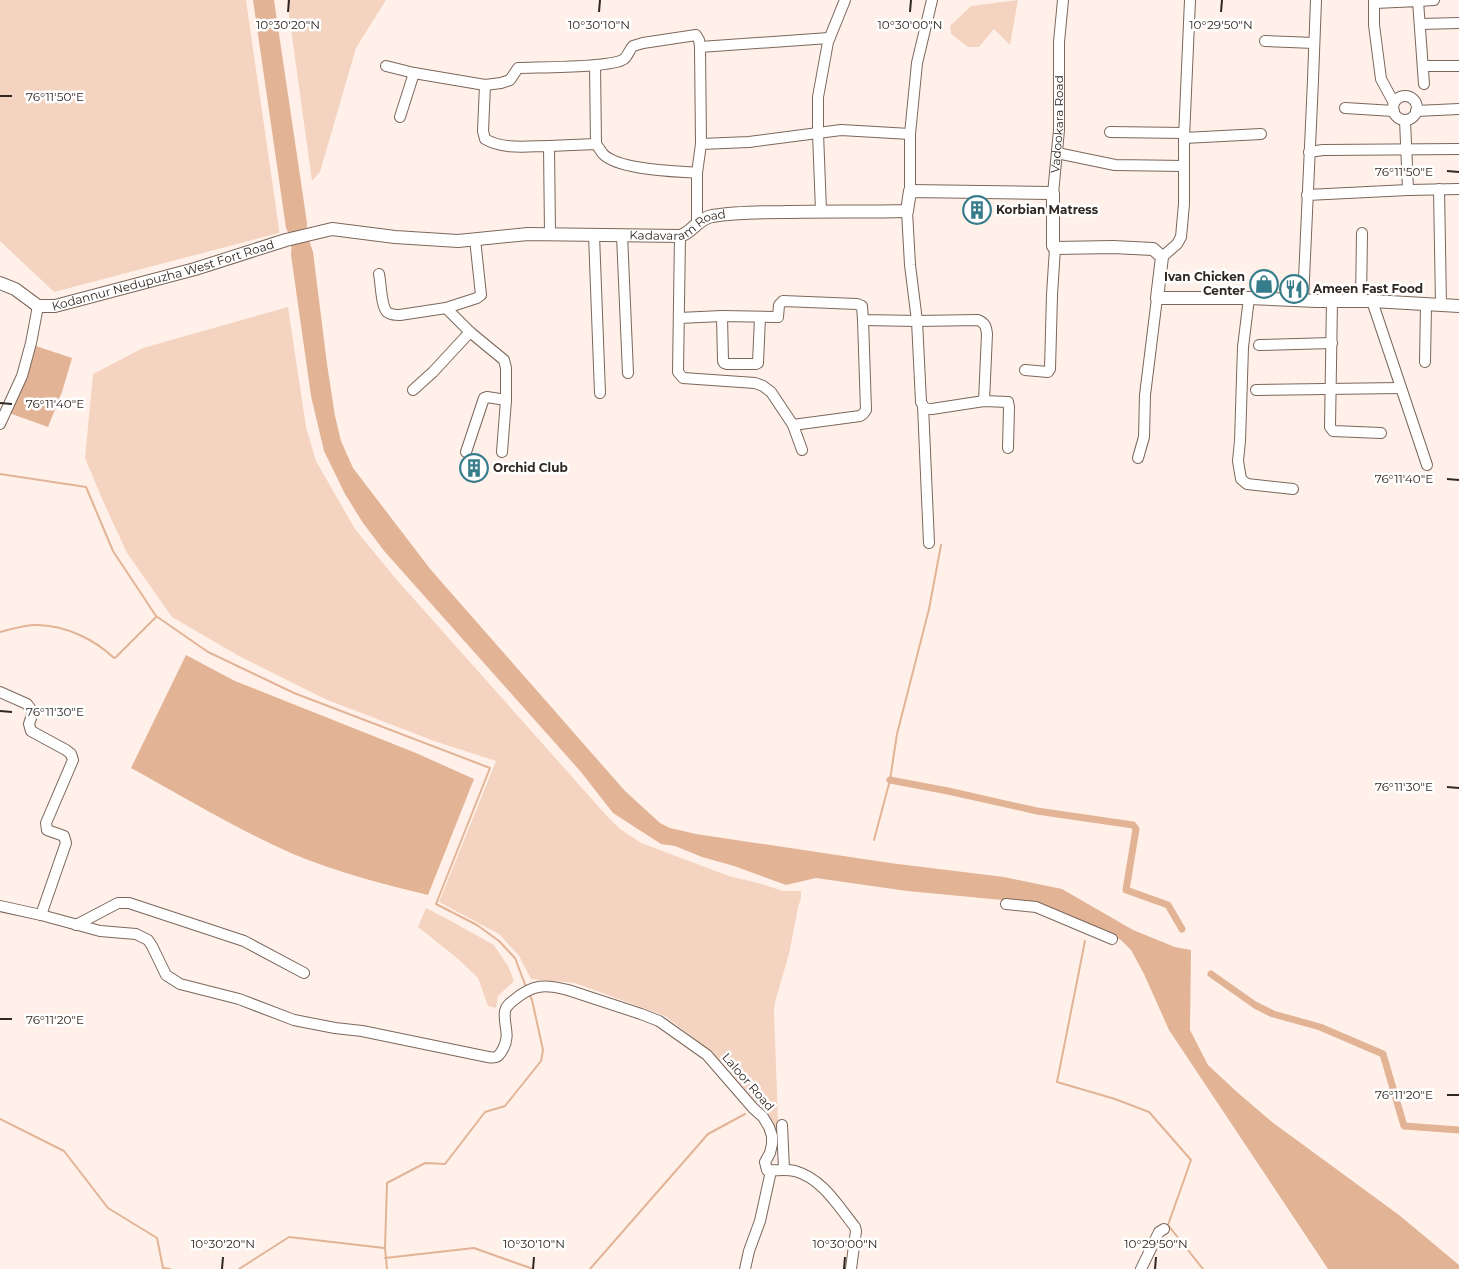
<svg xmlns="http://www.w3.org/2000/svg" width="1459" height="1269" font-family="Montserrat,sans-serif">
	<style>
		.green { fill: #f4d4c1 }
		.water { fill: #e3b396 }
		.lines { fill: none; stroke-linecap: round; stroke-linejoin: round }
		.stream { stroke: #e3b396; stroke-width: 2 }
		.canal { stroke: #e3b396; stroke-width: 7 }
		.minor-casing { stroke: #7b675b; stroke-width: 12 }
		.major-casing { stroke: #7b675b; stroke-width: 14 }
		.minor { stroke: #fff; stroke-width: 10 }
		.major { stroke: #fff; stroke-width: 12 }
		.ticks { fill: none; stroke: #2f2722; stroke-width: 2 }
		.labels { text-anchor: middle; stroke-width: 5; stroke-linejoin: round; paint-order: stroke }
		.street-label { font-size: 12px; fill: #2f2722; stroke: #fff }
		.poi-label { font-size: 12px; font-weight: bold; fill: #2f2722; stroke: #fff; text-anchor: start }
		.ticks-label { font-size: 12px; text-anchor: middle; fill: #2f2722; stroke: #fff; stroke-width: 5; stroke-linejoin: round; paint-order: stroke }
	</style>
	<rect width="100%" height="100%" fill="#fff1e9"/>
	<path class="green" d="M 0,0 L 246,0 L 279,229 L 279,233 L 54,292 L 0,241 Z
		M 287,0 L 386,0 L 356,48 L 320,172 L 312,181 Z
		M 1018,0 L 1010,45 L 994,29 L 979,47 L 968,47 L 951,34 L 950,26 L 971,6 Z
		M 288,307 L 306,427 L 316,461 L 355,529 L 396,579 L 606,815 L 620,829 L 641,843 L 729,876 L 758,883 L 783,891 L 801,891 L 801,898 L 798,908 L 789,954 L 775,1002 L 774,1011 L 779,1147 L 770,1117 L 708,1049 L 665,1016 L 575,983 L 531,979 L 519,956 L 499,934 L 439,902 L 496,761 L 434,741 L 325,699 L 239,656 L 172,617 L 127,553 L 103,501 L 85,458 L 93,374 L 143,348 Z
		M 426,908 L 451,921 L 494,945 L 508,966 L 514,981 L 498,996 L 496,1008 L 488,1006 L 478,978 L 457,958 L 418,927 Z"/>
	<path class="water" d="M 253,0 L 274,0 L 307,223 C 306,235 310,242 313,252 L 327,364 L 335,416 L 341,441 L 353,468 L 431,570 L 625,791 L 660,823 L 670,828 L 696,834 L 890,863 L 1004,877 L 1062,889 L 1133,930 L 1175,947 L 1191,950 L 1190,1030 L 1208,1065 L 1237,1092 L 1272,1122 L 1399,1215 L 1459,1265 L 1459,1269 L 1328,1269 L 1169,1030 L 1144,974 L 1131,950 L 1121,940 L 1096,928 L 1035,903 L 907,891 L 816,878 L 786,885 L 734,866 L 702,857 L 675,846 L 661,844 L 613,813 L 581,772 L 385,552 L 363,523 L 345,494 L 324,451 L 311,396 L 291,255 C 292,245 291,237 286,228 Z
		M 33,345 L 72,358 L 62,392 L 48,427 L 9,413 Z
		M 186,655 L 235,681 L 416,753 L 474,779 L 428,895 C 382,884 337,872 293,854 C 238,830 184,797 131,768 Z"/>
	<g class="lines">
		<path class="stream" d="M 0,474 L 86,487 L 113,551 L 156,616 L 208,652 L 294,693 L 490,768 L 436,904 L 477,925 L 499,941 L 515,958 L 526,987
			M 0,632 C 12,629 26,624 39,625 C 66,626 94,639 114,658 L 116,657 L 156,617
			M 874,840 L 890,780 L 897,734 L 929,609 L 941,545
			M 1085,941 L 1057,1082 L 1115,1099 L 1149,1112 L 1191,1160 L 1168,1225 L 1203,1269
			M 0,1119 L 64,1151 L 108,1208 L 157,1238 L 163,1268 L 170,1269
			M 385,1258 L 474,1248 L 533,1269
			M 239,1269 L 289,1237 L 384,1248
			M 387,1269 L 385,1248 L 387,1183 L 425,1163 L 445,1164 L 485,1112 L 505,1106 L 541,1061 L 543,1050 L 532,1000 L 529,993
			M 590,1269 L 708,1134 L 745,1114"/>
		<path class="canal" d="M 890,780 L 948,791 L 1037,811 L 1133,825 L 1136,829 L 1126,890 L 1168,905 L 1182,929
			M 1211,974 L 1255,1005 L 1273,1014 L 1320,1027 L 1383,1054 L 1404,1126 L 1459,1130"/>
		<defs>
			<g id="minor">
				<path d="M 1190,0 L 1184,138 L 1261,134"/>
				<path d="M 1374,0 L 1374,25 L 1381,79 L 1394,103"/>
				<path d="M 1418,1 L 1434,0"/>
				<path d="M 1375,3 L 1418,1 L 1424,84"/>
				<path d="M 1420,24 L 1459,23"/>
				<path d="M 1265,41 L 1314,43"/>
				<path d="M 595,65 L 596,144 C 598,147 601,151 603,154 C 619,170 674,171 697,173"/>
				<path d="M 386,66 L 414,73"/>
				<path d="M 1423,66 L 1459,66"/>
				<path d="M 485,85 L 483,131 L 485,139 C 503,150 529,146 549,146 L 550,234"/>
				<circle cx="1405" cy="108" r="12"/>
				<path d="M 1345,108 L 1394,111"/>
				<path d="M 1416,111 L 1459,109"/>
				<path d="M 400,117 L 414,73 L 485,85 L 501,83 L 510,80 L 518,68 C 537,67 612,68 624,59 C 628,56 629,50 633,46 L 643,43 L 696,35 L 699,40 L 700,47"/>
				<path d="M 1405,120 L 1408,190"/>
				<path d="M 1110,132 L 1184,133"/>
				<path d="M 701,144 L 700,47 L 829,38"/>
				<path d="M 549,146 L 596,144"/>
				<path d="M 1309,152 L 1323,150 L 1459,149"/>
				<path d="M 1057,153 L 1115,165 L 1184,166"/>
				<path d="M 1439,189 L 1441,305"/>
				<path d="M 910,191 L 910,134 L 917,63 L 932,0"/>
				<path id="s1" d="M 1053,194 L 1059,130 L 1059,42 L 1063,0"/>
				<path d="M 1307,195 L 1408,190 L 1459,189"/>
				<path d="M 821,211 L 818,133 L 818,97 L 828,42 L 845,0"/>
				<path d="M 907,211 L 910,265 L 917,321 L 978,320 C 985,323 986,326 987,334 L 984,401"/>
				<path d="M 697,223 L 697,173 L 701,144 L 749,142 L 841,130 L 910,134"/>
				<path d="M 594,235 L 600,393"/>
				<path d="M 622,235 L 628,373"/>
				<path d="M 680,236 L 678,372 L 683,378 L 755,383 L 763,386 L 771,392 L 793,425 L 802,450"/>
				<path d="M 1162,257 L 1177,244 L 1181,237 L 1184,204 L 1184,138"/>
				<path d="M 379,274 C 381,283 381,306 387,312 C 391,315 395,315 400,315 L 446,308 L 470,332 L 504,360 L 506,368 L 506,400 L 502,452"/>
				<path d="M 1249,298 L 1243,347 L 1240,441 L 1238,461 L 1241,479 L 1247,484 L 1293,489"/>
				<path d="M 1303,301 L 1313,80 L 1316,0"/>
				<path d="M 1332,301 L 1330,427 L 1333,431 L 1381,433"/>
				<path d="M 1361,301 L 1362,233"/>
				<path d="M 1372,301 L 1427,465"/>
				<path d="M 446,308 L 477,298 L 481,295 L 475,239"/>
				<path d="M 722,316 L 723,361 L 724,363 L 727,364 L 756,364 L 758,363 L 760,317"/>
				<path d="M 679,318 L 722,316 L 776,317 L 778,317 L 779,305 L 783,301 L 857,304 L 862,306 L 863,320 L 917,321 L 921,402 C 924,408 925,409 932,409 L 984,401 L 1008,402 L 1009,407 L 1008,448"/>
				<path d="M 1259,345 L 1332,343"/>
				<path d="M 1425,362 L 1426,305"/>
				<path d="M 1025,370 L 1048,372 L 1050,369 L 1052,295 L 1055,248"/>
				<path d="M 413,390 L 433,372 L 470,332"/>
				<path d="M 1256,390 L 1401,388"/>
				<path d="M 923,406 L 929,543"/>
				<path d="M 0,424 L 22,376 L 31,343 L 38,306"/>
				<path d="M 793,425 L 860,416 L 863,414 L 866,410 L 863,320"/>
				<path d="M 466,452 L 484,398 L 487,397 L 506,400"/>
				<path d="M 1138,458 L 1144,437 L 1145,395 L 1157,298"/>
				<path d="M 0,692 L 27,704 L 33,712 L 29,724 L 31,731 L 66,750 L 71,754 L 73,760 L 46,823 L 47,830 L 64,836 L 66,843 L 41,915"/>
				<path d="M 1006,904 L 1036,907 L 1112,939"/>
				<path d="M 0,906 L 41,915 L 100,931 L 136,934 L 148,940 L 152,946 L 166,975 L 180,984 L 239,999 L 294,1020 L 335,1028 L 362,1031 L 488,1057 C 497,1059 499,1056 503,1049 C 511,1034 503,1026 505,1011 C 506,1006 510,1003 514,1000 C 533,984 545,984 568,990 L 641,1014 L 659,1021 L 707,1055 L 753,1108 L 763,1117 L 769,1127 L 772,1136 L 772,1144 L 770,1153 L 765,1162 L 767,1170 C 776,1171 785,1169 795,1171 C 823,1179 838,1206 855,1227 L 856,1231 L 851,1269"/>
				<path d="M 76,925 L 118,903 L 129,903 L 244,941 L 304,973"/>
				<path d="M 782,1125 L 784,1170"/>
				<path d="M 745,1269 L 749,1251 L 760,1221 L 771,1171"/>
				<path d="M 1141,1269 L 1159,1232 L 1164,1229"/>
			</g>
			<g id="major">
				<path id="s2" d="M 0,283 L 15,289 L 38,306 L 55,306 L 195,269 L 286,240 L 332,229 L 395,237 L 458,241 L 528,234 L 680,236 C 692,233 697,219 712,216 C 736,212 760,212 784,212 C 825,211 866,212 907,211 L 910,191 L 1050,193 L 1053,194 L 1053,246 L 1055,248 L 1113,247 L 1153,249 L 1162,257 L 1157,298 L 1249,298 L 1317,301 L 1372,301 L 1459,306"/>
			</g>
		</defs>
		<use href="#minor" class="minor-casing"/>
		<use href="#major" class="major-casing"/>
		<use href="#minor" class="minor"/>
		<use href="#major" class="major"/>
	</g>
	<path class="ticks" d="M 288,12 L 289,0M 599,12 L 600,0M 910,12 L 911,0M 1221,12 L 1222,0M 0,96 L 12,96M 1447,171 L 1459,172M 0,403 L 12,404M 1447,479 L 1459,480M 0,711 L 12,712M 1447,787 L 1459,788M 0,1019 L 12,1019M 1447,1095 L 1459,1095M 222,1269 L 223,1257M 533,1269 L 534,1257M 844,1269 L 845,1257M 1155,1269 L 1156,1257"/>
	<defs>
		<symbol id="building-ring" viewBox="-11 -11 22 22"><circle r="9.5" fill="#fff" stroke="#377c8a" stroke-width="1.5"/><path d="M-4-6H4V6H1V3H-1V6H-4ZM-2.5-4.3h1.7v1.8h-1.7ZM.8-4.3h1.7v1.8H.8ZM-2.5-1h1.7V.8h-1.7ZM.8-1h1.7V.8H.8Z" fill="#377c8a"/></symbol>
		<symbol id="shop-ring" viewBox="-11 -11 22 22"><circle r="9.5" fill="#fff" stroke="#377c8a" stroke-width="1.5"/><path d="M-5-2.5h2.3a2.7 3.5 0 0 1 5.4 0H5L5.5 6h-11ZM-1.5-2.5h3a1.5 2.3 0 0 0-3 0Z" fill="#377c8a"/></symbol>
		<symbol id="restaurant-ring" viewBox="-11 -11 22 22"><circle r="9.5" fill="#fff" stroke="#377c8a" stroke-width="1.5"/><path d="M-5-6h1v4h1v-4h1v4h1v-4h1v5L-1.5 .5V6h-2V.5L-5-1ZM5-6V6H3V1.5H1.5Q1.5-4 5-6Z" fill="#377c8a"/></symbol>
	</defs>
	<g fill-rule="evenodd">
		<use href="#building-ring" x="961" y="194" width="32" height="32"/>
		<use href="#shop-ring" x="1248" y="268" width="32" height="32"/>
		<use href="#restaurant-ring" x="1278" y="273" width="32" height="32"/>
		<use href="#building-ring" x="458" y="452" width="32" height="32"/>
	</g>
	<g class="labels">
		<g class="street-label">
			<text dy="4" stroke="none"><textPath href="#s1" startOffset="70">Vadookara Road</textPath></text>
			<text dy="4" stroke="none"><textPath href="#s2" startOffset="699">Kadavaram Road</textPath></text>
			<text dy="4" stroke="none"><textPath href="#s2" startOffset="174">Kodannur Nedupuzha West Fort Road</textPath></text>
			<text transform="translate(748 1082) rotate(49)" y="4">Laloor Road</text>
		</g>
		<g class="poi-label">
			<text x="996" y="214">Korbian Matress</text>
			<text x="1245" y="281" text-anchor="end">Ivan Chicken<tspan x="1245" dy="14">Center</tspan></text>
			<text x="1313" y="293">Ameen Fast Food</text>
			<text x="493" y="472">Orchid Club</text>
		</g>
	</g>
	<g class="ticks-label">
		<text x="288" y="29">10°30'20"N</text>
		<text x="599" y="29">10°30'10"N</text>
		<text x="910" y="29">10°30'00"N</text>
		<text x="1221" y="29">10°29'50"N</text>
		<text x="55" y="101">76°11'50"E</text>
		<text x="1404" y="176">76°11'50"E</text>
		<text x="55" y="408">76°11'40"E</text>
		<text x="1404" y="483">76°11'40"E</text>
		<text x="55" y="716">76°11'30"E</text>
		<text x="1404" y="791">76°11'30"E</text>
		<text x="55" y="1024">76°11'20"E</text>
		<text x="1404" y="1099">76°11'20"E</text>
		<text x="223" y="1248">10°30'20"N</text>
		<text x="534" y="1248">10°30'10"N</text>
		<text x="845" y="1248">10°30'00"N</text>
		<text x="1156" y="1248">10°29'50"N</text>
	</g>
</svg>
